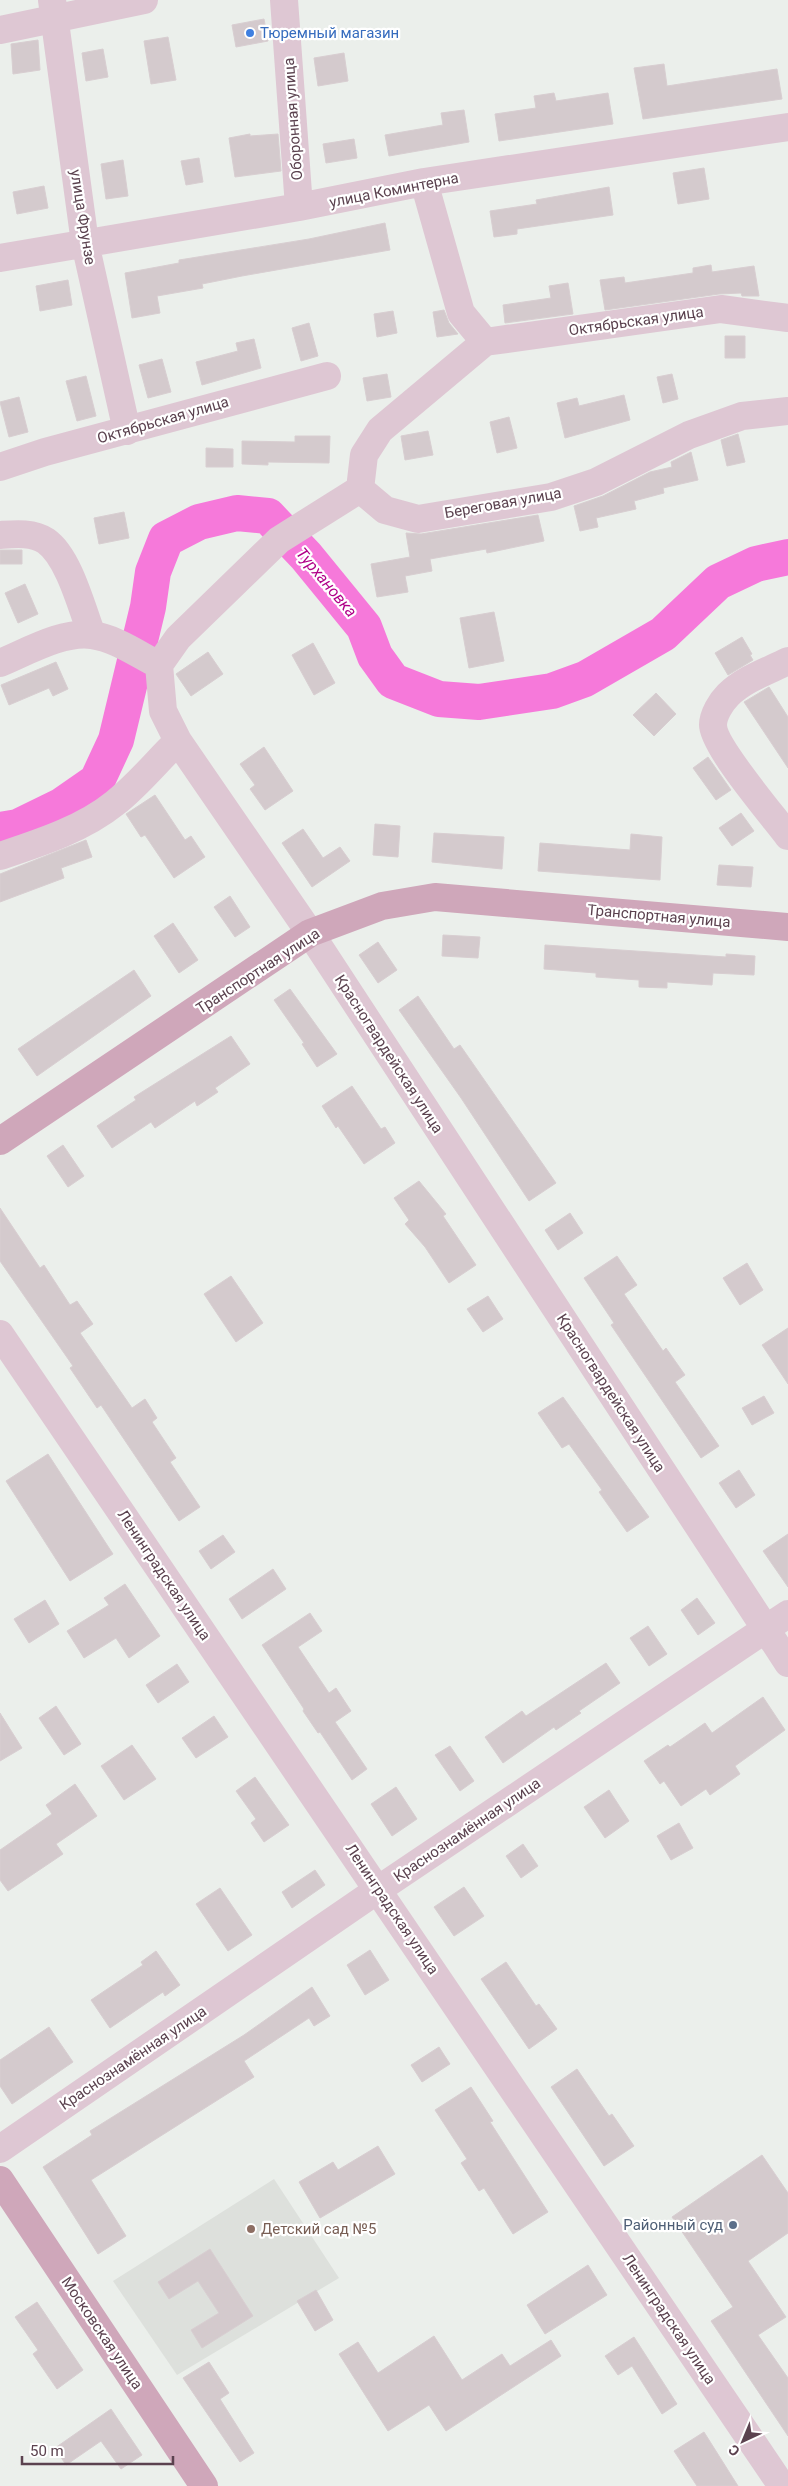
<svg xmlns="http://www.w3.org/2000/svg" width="788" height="2486" font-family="Roboto,sans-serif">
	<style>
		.education { fill: #dde0dc }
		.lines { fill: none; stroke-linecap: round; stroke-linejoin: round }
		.river { stroke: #f679da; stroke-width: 36 }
		.building { fill: #d4cacd; stroke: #d8ced1 }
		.minor { stroke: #dec7d3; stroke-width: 28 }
		.major { stroke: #cfa7ba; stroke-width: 28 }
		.shop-dot { fill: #3f7fe0; stroke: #fff; stroke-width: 2 }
		.service-dot { fill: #5c6f8a; stroke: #fff; stroke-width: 2 }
		.education-dot { fill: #8d6e63; stroke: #fff; stroke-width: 2 }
		.labels { text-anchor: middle; stroke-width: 4.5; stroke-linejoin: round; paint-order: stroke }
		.shop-label { font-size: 15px; fill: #366cbe; stroke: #fff; text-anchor: start }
		.street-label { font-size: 15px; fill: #5b424f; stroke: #fff }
		.service-label { font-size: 15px; fill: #4e5e75; stroke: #fff; text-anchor: end }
		.education-label { font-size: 15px; fill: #785e54; stroke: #fff; text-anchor: start }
		.water-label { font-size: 16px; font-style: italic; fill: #b00088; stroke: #fff }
	</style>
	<rect width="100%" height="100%" fill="#ebefeb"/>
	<path class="education" d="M 274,2179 L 339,2278 L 177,2375 L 113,2281 Z"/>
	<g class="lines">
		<path class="river" d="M 0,830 L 18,827 L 61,806 L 97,781 L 116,740 L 148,607 L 153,572 L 166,539 L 199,522 L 237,513 L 268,516 L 306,556 L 364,627 L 375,656 L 393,681 L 439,699 L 479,702 L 552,691 L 585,679 L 663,634 L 718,582 L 756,564 L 788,557"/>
	</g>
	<path class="building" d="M 264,19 L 268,41 L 236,47 L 232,25 Z
		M 168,37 L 176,80 L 151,84 L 144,41 Z
		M 38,40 L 40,70 L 13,74 L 11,44 Z
		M 103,49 L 108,77 L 86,81 L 82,53 Z
		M 344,53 L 348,81 L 318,86 L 314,58 Z
		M 664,64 L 667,86 L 777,69 L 782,99 L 643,119 L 634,68 Z
		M 554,93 L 556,101 L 608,93 L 613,124 L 499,141 L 495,114 L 536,108 L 534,96 Z
		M 464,110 L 469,142 L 389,156 L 385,135 L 443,125 L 441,113 Z
		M 250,134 L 250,136 L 278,134 L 281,171 L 235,177 L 229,138 Z
		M 354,139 L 357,158 L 326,163 L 323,144 Z
		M 199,158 L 203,182 L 186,185 L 181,161 Z
		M 123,160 L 128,196 L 106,199 L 101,164 Z
		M 704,168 L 709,199 L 678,204 L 673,173 Z
		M 44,186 L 48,208 L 17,214 L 13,192 Z
		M 609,187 L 613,215 L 517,229 L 517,234 L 494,237 L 490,211 L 537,204 L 536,200 Z
		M 385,223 L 390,250 L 242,276 L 202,284 L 203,288 L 157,296 L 160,313 L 132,318 L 125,273 L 179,263 L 179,260 L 309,239 Z
		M 711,265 L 712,272 L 754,266 L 759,296 L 742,296 L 741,293 L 719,294 L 605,310 L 600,280 L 624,277 L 625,283 L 693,273 L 693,268 Z
		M 68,280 L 72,305 L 40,311 L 36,286 Z
		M 568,283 L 573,314 L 505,323 L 503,305 L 551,298 L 549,286 Z
		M 444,310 L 449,323 L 458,334 L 437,337 L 433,312 Z
		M 393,311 L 397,333 L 377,337 L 374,314 Z
		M 309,323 L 318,356 L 301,361 L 292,328 Z
		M 725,336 L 745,336 L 745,358 L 725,358 Z
		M 254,339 L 261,368 L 202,385 L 196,362 L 238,351 L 236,343 Z
		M 162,359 L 171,392 L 148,398 L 139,365 Z
		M 387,374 L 391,397 L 367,401 L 363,378 Z
		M 672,374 L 678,399 L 663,403 L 657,377 Z
		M 86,376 L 96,416 L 77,421 L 66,381 Z
		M 624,395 L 630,420 L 565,438 L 557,403 L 577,398 L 579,406 Z
		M 19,397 L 28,432 L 9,437 L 0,402 Z
		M 509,417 L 517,448 L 497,453 L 490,422 Z
		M 428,431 L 433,455 L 405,460 L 401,436 Z
		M 738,434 L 745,462 L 727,466 L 721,440 Z
		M 295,436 L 330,436 L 329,463 L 268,462 L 268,465 L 242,464 L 242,441 L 295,442 Z
		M 206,448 L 233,449 L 233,467 L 206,467 Z
		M 691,452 L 698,480 L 663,488 L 664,493 L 634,501 L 636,509 L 596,518 L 598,527 L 580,531 L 574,506 L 603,496 L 650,472 L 672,467 L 671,462 Z
		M 124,512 L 129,538 L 99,544 L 94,518 Z
		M 538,515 L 544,541 L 487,553 L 486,549 L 430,559 L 432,571 L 405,576 L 408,592 L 377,597 L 371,564 L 410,557 L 406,533 L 421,534 Z
		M 0,550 L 22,550 L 22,564 L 0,564 Z
		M 25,584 L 38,614 L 18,623 L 5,593 Z
		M 494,612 L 504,661 L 469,668 L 460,618 Z
		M 742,637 L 752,654 L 750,655 L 753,660 L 728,675 L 715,653 Z
		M 313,643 L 335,683 L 314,695 L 292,655 Z
		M 208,652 L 223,674 L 191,696 L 176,674 Z
		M 56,662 L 68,689 L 53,696 L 49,688 L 9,705 L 1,685 Z
		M 769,687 L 788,717 L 788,768 L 744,702 Z
		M 656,693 L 676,714 L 654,736 L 633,715 Z
		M 264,747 L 293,791 L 265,810 L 250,789 L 255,785 L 240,764 Z
		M 708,757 L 731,790 L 716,800 L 693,768 Z
		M 155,795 L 185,840 L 191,836 L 205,857 L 174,878 L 145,835 L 141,837 L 126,814 Z
		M 741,813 L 754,831 L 732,846 L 719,828 Z
		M 375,824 L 400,826 L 398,857 L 373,855 Z
		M 303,829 L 323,858 L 340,847 L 350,861 L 312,887 L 282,843 Z
		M 434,833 L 504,837 L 502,869 L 432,862 Z
		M 631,834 L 662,837 L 660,880 L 538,871 L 540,843 L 630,850 Z
		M 86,840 L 92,857 L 61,868 L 64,878 L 0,902 L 0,874 Z
		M 719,865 L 753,867 L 751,887 L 717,885 Z
		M 230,896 L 250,927 L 235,937 L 214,907 Z
		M 173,923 L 198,960 L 179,973 L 154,936 Z
		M 443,935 L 480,937 L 478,958 L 442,956 Z
		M 378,942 L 397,970 L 378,983 L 359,955 Z
		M 545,945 L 726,957 L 726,954 L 755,956 L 754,975 L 713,973 L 712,985 L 667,982 L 667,988 L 639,987 L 639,980 L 596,977 L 596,973 L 544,969 Z
		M 134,970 L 151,996 L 37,1076 L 18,1049 Z
		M 290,989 L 337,1054 L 317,1067 L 302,1044 L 304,1043 L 274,1000 Z
		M 418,996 L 454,1049 L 460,1045 L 556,1183 L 529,1201 L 461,1098 L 399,1010 Z
		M 231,1036 L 250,1064 L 215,1088 L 218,1092 L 197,1106 L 195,1101 L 155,1128 L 151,1122 L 112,1148 L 97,1126 L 136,1100 L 134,1097 Z
		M 352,1086 L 381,1129 L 385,1127 L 395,1143 L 364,1164 L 338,1126 L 336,1128 L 322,1106 Z
		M 63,1145 L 84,1176 L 68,1187 L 47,1156 Z
		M 419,1181 L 446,1214 L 443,1216 L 476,1265 L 449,1283 L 425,1247 L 405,1224 L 409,1220 L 394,1198 Z
		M 0,1208 L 40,1268 L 44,1265 L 70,1305 L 77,1301 L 93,1324 L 80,1333 L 132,1408 L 145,1399 L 157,1418 L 152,1422 L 176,1458 L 170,1462 L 200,1507 L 179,1521 L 101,1405 L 97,1408 L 70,1368 L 73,1366 L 0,1261 Z
		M 570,1213 L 583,1233 L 558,1250 L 545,1230 Z
		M 617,1256 L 637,1285 L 624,1294 L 663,1351 L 666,1348 L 685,1375 L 675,1382 L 719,1446 L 701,1458 L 611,1325 L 614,1323 L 584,1278 Z
		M 747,1263 L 763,1290 L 740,1305 L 723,1278 Z
		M 231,1276 L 263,1323 L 236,1342 L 204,1294 Z
		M 488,1296 L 503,1319 L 483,1332 L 467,1309 Z
		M 788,1328 L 788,1384 L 762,1345 Z
		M 764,1396 L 774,1413 L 752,1425 L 742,1408 Z
		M 563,1397 L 649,1517 L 627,1532 L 599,1492 L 602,1490 L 569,1444 L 562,1448 L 538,1413 Z
		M 48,1454 L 113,1554 L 70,1581 L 6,1481 Z
		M 739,1470 L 755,1495 L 736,1508 L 719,1483 Z
		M 788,1534 L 788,1587 L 763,1551 Z
		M 223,1535 L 235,1552 L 211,1569 L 199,1551 Z
		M 273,1569 L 286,1589 L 242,1619 L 229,1599 Z
		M 125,1584 L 160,1636 L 129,1658 L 116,1638 L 84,1658 L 67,1631 L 109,1605 L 104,1598 Z
		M 697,1598 L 715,1623 L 698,1635 L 681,1610 Z
		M 45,1600 L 59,1624 L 29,1643 L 14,1619 Z
		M 310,1613 L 322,1631 L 298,1647 L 329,1693 L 336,1688 L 351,1711 L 335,1722 L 367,1769 L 352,1780 L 320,1732 L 318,1733 L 303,1711 L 304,1709 L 262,1645 Z
		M 648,1626 L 667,1654 L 649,1666 L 630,1638 Z
		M 606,1663 L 620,1683 L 579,1711 L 581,1713 L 556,1730 L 554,1727 L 503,1763 L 485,1737 L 522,1711 L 526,1716 Z
		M 177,1664 L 189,1682 L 158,1703 L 146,1685 Z
		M 763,1697 L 785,1730 L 735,1766 L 740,1774 L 710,1795 L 706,1789 L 681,1806 L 664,1781 L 660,1784 L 644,1761 L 668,1745 L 670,1747 L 705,1723 L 712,1733 Z
		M 56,1706 L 81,1744 L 64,1755 L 39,1718 Z
		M 0,1713 L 22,1748 L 0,1761 Z
		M 214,1716 L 228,1737 L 196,1758 L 182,1738 Z
		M 132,1745 L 156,1779 L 124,1800 L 101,1766 Z
		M 450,1746 L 474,1781 L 460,1791 L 435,1755 Z
		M 255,1777 L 289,1825 L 264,1842 L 251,1823 L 256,1819 L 236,1791 Z
		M 75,1784 L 97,1816 L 56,1844 L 63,1854 L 8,1891 L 0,1880 L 0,1850 L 52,1814 L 46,1805 Z
		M 396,1787 L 417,1819 L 392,1836 L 371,1804 Z
		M 609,1790 L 629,1821 L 605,1838 L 584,1807 Z
		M 679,1823 L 693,1848 L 671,1860 L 657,1836 Z
		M 523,1844 L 538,1866 L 521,1878 L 506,1856 Z
		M 315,1870 L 325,1885 L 292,1908 L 282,1892 Z
		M 464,1887 L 484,1916 L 454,1936 L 434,1907 Z
		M 220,1888 L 252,1935 L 228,1951 L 196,1904 Z
		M 370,1950 L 389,1980 L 365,1995 L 347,1965 Z
		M 156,1951 L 180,1985 L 165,1996 L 163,1992 L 110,2028 L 91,2000 L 143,1965 L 141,1962 Z
		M 506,1962 L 536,2006 L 539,2004 L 557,2029 L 529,2049 L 481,1979 Z
		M 312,1987 L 330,2016 L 314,2026 L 309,2018 L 244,2061 L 254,2077 L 91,2180 L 126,2236 L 98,2254 L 43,2167 L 92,2135 L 90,2131 L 244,2035 Z
		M 49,2027 L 73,2062 L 12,2104 L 0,2086 L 0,2060 Z
		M 439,2047 L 450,2064 L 422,2082 L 411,2065 Z
		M 577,2069 L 609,2116 L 612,2114 L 634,2146 L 604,2166 L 551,2087 Z
		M 471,2087 L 493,2121 L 490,2122 L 548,2212 L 513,2234 L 484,2188 L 479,2191 L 461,2163 L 467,2159 L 435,2110 Z
		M 378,2146 L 395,2174 L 320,2218 L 299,2182 L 333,2162 L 338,2170 Z
		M 762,2155 L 788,2193 L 788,2233 L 748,2261 L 786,2317 L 758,2335 L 788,2378 L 788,2436 L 711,2321 L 733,2307 L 672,2217 Z
		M 210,2249 L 253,2316 L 202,2348 L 191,2330 L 219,2313 L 198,2281 L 169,2299 L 158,2282 Z
		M 588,2265 L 607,2295 L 545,2334 L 527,2305 Z
		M 316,2290 L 333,2320 L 315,2331 L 297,2301 Z
		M 37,2302 L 83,2370 L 57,2389 L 33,2354 L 38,2350 L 15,2317 Z
		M 434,2336 L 462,2380 L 502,2354 L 510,2366 L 551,2340 L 561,2356 L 446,2431 L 429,2405 L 388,2431 L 339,2354 L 358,2342 L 378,2373 Z
		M 634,2337 L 677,2404 L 662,2414 L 632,2366 L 618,2375 L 605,2356 Z
		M 209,2362 L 229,2393 L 220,2399 L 254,2453 L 240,2462 L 183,2378 Z
		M 111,2409 L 142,2455 L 121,2469 L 101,2441 L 66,2465 L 55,2448 Z
		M 704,2432 L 738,2486 L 697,2486 L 674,2451 Z"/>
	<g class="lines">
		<path class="minor" d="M 52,0 L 85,243 L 127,431
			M 284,0 L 299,207
			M 0,30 L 144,0
			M 424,182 L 461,313 L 485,342
			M 0,258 L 299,207 L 424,182 L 788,127
			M 485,342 L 721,309 L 788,318
			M 0,467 L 45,452 L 327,376
			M 360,489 L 279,540 L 178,638 L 159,665 L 163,711 L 178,741 L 310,933 L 788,1663
			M 360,489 L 385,510 L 418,519 L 551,497 L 596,482 L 689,435 L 742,416 L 788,411
			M 360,489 L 364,455 L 380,430 L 485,342
			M 0,535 C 14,534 33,532 46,541 C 69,557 82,609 92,635
			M 788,661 C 768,671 744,679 728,695 C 721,702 713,715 713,725 C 713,746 773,816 788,836
			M 0,663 C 27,652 62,631 92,635 C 115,638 139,655 159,665
			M 0,856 C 39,843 83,829 115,803 C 138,785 157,761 178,741
			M 0,1334 L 782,2486
			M 0,2149 L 379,1889 L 788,1614"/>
		<path class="major" d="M 0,1141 L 310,933 L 382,906 L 435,897 L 788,927
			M 0,2180 L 204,2486"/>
	</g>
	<circle class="shop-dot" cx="250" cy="33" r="5"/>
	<circle class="service-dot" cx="733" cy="2225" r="5"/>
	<circle class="education-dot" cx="251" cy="2229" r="5"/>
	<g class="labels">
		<g class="shop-label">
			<text x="260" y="38">Тюремный магазин</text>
		</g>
		<g class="street-label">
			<text transform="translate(293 119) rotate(-94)" y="5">Оборонная улица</text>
			<text transform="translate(394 190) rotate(-11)" y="5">улица Коминтерна</text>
			<text transform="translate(83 217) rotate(81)" y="5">улица Фрунзе</text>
			<text transform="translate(636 321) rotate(-8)" y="5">Октябрьская улица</text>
			<text transform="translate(163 420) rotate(-16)" y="5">Октябрьская улица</text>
			<text transform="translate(503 503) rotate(-10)" y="5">Береговая улица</text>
			<text transform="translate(659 916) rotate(5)" y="5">Транспортная улица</text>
			<text transform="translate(258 971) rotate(-33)" y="5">Транспортная улица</text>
			<text transform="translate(389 1054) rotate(57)" y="5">Красногвардейская улица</text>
			<text transform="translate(611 1393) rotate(57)" y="5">Красногвардейская улица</text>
			<text transform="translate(164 1575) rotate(56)" y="5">Ленинградская улица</text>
			<text transform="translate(467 1830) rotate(-34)" y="5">Краснознамённая улица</text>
			<text transform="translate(392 1909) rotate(56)" y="5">Ленинградская улица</text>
			<text transform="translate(133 2058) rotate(-34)" y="5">Краснознамённая улица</text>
			<text transform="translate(669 2319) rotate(56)" y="5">Ленинградская улица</text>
			<text transform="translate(102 2333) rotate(56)" y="5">Московская улица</text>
		</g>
		<g class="service-label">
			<text x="723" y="2230">Районный суд</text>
		</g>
		<g class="education-label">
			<text x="261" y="2234">Детский сад №5</text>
		</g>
		<g class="water-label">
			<text transform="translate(327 582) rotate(50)" y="6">Турхановка</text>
		</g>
	</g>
	<g transform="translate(743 2441) rotate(224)" stroke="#ffffff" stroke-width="4" paint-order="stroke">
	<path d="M0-4L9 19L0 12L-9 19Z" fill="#5b424f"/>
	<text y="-8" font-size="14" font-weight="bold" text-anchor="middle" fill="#5b424f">С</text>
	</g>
	<path d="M22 2456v8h151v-8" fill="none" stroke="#5b424f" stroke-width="2.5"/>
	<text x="30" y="2456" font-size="15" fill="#5b424f" stroke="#ffffff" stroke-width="4" paint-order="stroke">50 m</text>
</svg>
